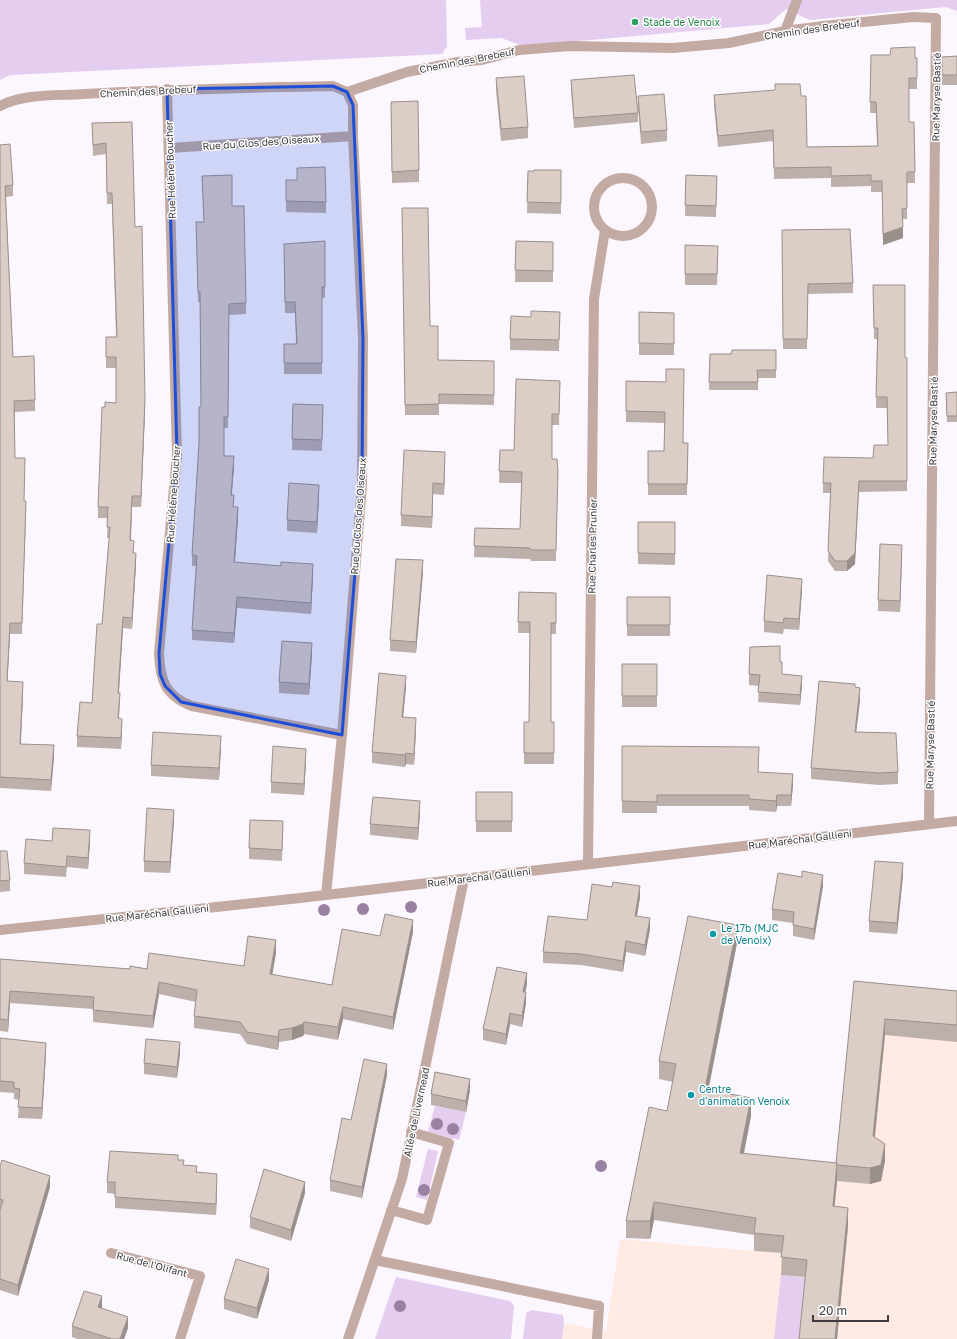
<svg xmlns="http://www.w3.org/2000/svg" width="957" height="1339" font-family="'Golos Text',sans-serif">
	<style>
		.education { fill: #ffeae4 }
		.green { fill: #e5cdf0 }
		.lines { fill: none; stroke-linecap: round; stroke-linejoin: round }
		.minor { stroke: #c3aaa2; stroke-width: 10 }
		.tree { fill: #9981a3 }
		.wall { fill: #bdb0aa }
		.shaded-wall { fill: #9a908b }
		.building { fill: #dccdc6; stroke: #9a908b }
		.marked { fill: #1d4ed8; fill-opacity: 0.2; stroke: #1d4ed8; stroke-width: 3; stroke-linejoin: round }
		.leisure-dot { fill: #2e9e5b; stroke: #fff; stroke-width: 1.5 }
		.culture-dot { fill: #0f9aa8; stroke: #fff; stroke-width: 1.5 }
		.labels { text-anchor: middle; stroke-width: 3; stroke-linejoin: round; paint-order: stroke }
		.leisure-label { font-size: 10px; fill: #27864d; stroke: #fff; text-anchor: start }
		.street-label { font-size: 10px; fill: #3e3b40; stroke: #fff }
		.culture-label { font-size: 10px; fill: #0d838f; stroke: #fff; text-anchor: start }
	</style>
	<rect width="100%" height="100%" fill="#fcf7ff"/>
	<path class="education" d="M 854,998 L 957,1007 L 957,1339 L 562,1339 L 564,1323 L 606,1331 L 620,1239 L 754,1251 L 762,1174 L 836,1181 Z"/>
	<path class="green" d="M 0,0 L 446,0 L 447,46 L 442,54 L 10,75 L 0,80 Z
		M 480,0 L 957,0 L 957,11 L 945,7 L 810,20 L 786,9 L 769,24 L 523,46 L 501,38 L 466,40 L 465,28 L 482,27 Z
		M 435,1106 L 466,1112 L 459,1140 L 428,1132 Z
		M 428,1149 L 438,1151 L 427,1200 L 416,1197 Z
		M 781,1275 L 807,1278 L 801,1339 L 774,1339 Z
		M 396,1277 L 510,1301 L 514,1306 L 511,1339 L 375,1339 Z
		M 532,1310 L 563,1315 L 564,1323 L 562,1339 L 523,1339 L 526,1313 Z"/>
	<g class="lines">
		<path class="minor" d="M 785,31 L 797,0
			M 167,89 L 177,454 L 159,653 C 160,680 165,696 192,706 L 342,735
			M 0,106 C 24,93 58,96 84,94 C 167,89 250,88 333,86 L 347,92 L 407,72 L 458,62 L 482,60 L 519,50 L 570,46 L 673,48 L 729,43 L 785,31 L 823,26 L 913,17 L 936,18 L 929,824
			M 170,148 L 353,136
			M594 207a29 29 0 1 1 58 0a29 29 0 1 1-58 0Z
			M 588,863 L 594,299 L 605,230
			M 326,895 L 342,735 L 362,485 L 363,338 L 353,136 L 353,105 L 347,92
			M 0,930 L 300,898 L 957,821
			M 391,1210 L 427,1220 L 449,1143 L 411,1132
			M 111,1253 L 200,1276 L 180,1339
			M 375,1260 L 599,1306 L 597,1339
			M 348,1339 L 402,1179 L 464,879"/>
	</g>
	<g class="tree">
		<circle cx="411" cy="907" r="6"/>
		<circle cx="363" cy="909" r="6"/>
		<circle cx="324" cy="910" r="6"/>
		<circle cx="437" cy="1124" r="6"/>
		<circle cx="453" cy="1129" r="6"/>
		<circle cx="601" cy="1166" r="6"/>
		<circle cx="424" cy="1190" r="6"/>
		<circle cx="400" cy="1306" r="6"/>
	</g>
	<path class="wall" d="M 871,55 L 917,58 L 917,89 L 909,89 L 909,122 L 914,122 L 915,183 L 907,183 L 907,219 L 902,219 L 903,238 L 883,245 L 882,192 L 871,192 L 871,186 L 831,187 L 831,178 L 774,179 L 773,141 L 718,147 L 714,106 L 714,95 L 801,96 L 807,147 L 877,146 L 876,113 L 870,113 Z
		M 957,56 L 957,85 L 942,85 L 942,57 Z
		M 496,78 L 528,127 L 528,138 L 501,141 L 496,90 Z
		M 571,80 L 638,113 L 638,122 L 574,128 L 571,90 Z
		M 638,96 L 667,130 L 667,141 L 641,144 L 638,107 Z
		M 391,102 L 419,170 L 419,182 L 392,183 Z
		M 132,122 L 135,227 L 145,410 L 141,507 L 132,507 L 131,540 L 134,553 L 136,564 L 132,629 L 123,628 L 119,693 L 120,704 L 119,718 L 122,730 L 121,749 L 77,747 L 77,736 L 92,703 L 102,624 L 109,538 L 107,538 L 108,518 L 98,518 L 98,507 L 105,407 L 116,403 L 116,368 L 106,368 L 106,337 L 116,337 L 112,204 L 107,204 L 106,154 L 93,156 L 92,123 Z
		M 0,145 L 13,185 L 13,196 L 6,197 L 13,357 L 35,400 L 35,411 L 15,412 L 15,458 L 24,501 L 26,512 L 22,634 L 10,634 L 7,681 L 23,693 L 21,744 L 54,756 L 51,791 L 0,788 Z
		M 561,170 L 561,214 L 527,213 L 528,171 L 534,171 Z
		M 686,175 L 717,176 L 716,217 L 685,216 Z
		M 202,176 L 232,206 L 246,303 L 246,314 L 229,315 L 228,428 L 224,428 L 224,456 L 234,467 L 231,495 L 234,507 L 238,518 L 235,562 L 313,575 L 311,614 L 237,608 L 234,643 L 192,640 L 192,630 L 196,566 L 192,566 L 192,555 L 199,444 L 201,406 L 200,302 L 198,302 L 196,222 L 204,222 Z
		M 286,180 L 326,202 L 326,213 L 286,212 Z
		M 402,208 L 438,360 L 494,361 L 494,405 L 439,404 L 439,415 L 405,415 Z
		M 782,230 L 853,283 L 853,293 L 808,294 L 807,349 L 783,349 Z
		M 325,241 L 325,298 L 322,298 L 322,374 L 284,374 L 284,344 L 296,344 L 295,313 L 285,313 L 284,254 Z
		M 516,241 L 553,242 L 553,282 L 515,282 Z
		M 685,245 L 718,257 L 717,285 L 685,285 Z
		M 873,285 L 905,357 L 907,358 L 907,491 L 859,492 L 855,564 L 847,571 L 835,571 L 828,561 L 831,493 L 823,493 L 823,483 L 873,458 L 888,445 L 887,408 L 876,408 L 877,339 L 874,339 Z
		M 560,312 L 559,351 L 510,350 L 510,339 L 531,317 Z
		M 639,312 L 674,313 L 674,355 L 639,355 Z
		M 776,350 L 776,378 L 758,378 L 758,390 L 709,390 L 710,354 L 731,354 Z
		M 560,381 L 559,425 L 552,425 L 552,459 L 557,459 L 556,561 L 531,561 L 530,559 L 474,557 L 475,528 L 520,529 L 522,483 L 499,483 L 500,450 L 514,450 Z
		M 626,381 L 666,382 L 684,443 L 688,443 L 687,495 L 648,495 L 648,451 L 664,451 L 665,423 L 626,422 Z
		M 957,392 L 957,422 L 947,422 L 946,393 Z
		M 293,404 L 323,405 L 322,451 L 292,450 Z
		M 445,463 L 444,495 L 433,494 L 432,528 L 401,526 L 401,515 Z
		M 319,496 L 317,533 L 287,531 L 287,520 Z
		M 675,522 L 675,565 L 638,564 L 638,553 Z
		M 902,556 L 900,612 L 878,611 L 878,600 Z
		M 423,572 L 416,653 L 390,651 L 390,640 Z
		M 802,590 L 799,630 L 784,629 L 783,634 L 764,632 L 764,621 Z
		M 519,592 L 556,593 L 556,634 L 551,634 L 551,722 L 554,722 L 554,764 L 524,764 L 524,722 L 529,722 L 530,633 L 518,633 Z
		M 627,597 L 670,625 L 670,636 L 627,636 Z
		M 312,654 L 309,695 L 279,693 L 279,682 Z
		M 780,662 L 782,674 L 802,686 L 800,705 L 758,702 L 759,686 L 749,685 L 749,674 Z
		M 622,664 L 657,664 L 657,707 L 622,707 Z
		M 406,687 L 403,717 L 416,730 L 414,765 L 406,764 L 405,767 L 372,763 L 372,752 Z
		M 855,687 L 860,700 L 856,732 L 898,772 L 898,784 L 879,785 L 811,779 L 811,768 Z
		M 622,746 L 759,758 L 758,772 L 793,785 L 791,806 L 777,806 L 776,812 L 749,810 L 749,806 L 657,806 L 657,813 L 622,813 Z
		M 221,747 L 219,780 L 151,776 L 151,765 Z
		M 306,760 L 304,795 L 271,793 L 271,782 Z
		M 476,792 L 512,792 L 512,832 L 476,832 Z
		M 420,812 L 418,840 L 370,835 L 370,824 Z
		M 174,821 L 170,873 L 144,872 L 144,861 Z
		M 283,832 L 282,861 L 249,859 L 249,848 Z
		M 52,841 L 90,841 L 88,869 L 67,867 L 66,877 L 24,874 L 24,863 Z
		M 0,851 L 10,880 L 10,891 L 0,892 Z
		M 903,875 L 897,934 L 869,932 L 869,921 Z
		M 802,877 L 823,886 L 814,940 L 793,936 L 793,923 L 772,920 L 772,909 Z
		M 640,897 L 637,916 L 650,929 L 645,956 L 626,952 L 623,972 L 581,965 L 543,963 L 543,952 L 587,920 Z
		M 413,932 L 393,1030 L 343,1019 L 338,1040 L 304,1034 L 303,1036 L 292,1040 L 279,1042 L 278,1050 L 247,1044 L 240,1034 L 194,1028 L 194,1016 L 196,1002 L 159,994 L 153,1028 L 93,1022 L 93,1009 L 10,1003 L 8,1032 L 0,1031 L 0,959 L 130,969 L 244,966 L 276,953 L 272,975 L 332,985 L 380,936 Z
		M 737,943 L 708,1090 L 751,1116 L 744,1154 L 836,1163 L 854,981 L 957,991 L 957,1042 L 885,1035 L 875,1137 L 885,1161 L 881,1181 L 870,1184 L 837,1181 L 834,1207 L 848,1226 L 837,1339 L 799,1339 L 805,1277 L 781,1275 L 782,1253 L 754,1251 L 754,1235 L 654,1220 L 650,1239 L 626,1238 L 626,1221 L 667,1111 L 673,1082 L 659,1079 L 659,1061 Z
		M 527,984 L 525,992 L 526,1003 L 522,1027 L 510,1024 L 506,1045 L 483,1040 L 483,1029 Z
		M 0,1038 L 46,1053 L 42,1119 L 18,1118 L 19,1100 L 14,1099 L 14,1093 L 0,1092 Z
		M 180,1053 L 177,1078 L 144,1074 L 144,1063 Z
		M 387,1075 L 362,1198 L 330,1191 L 330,1180 Z
		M 470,1090 L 466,1112 L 431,1105 L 431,1094 Z
		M 178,1160 L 184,1165 L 217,1185 L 216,1215 L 115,1208 L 115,1194 L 107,1193 L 107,1182 Z
		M 0,1166 L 50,1187 L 18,1296 L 0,1290 Z
		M 305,1193 L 291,1241 L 250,1228 L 250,1217 Z
		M 269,1280 L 257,1319 L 224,1309 L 224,1299 Z
		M 102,1308 L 128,1328 L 124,1339 L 77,1339 L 72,1337 L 72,1326 Z"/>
	<path class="shaded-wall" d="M 903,227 L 903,238 L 883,245 L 883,234 Z
		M 145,399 L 145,410 L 141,507 L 141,496 Z
		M 445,452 L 445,463 L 444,495 L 444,484 Z
		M 234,456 L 234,467 L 231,506 L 231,495 Z
		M 859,481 L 855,564 L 847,571 L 847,561 Z
		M 433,483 L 433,494 L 432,528 L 432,517 Z
		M 319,485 L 319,496 L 317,533 L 317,522 Z
		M 132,496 L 132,507 L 130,551 L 130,540 Z
		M 238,507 L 238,518 L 234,573 L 234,562 Z
		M 902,545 L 902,556 L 900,612 L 900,601 Z
		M 136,553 L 136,564 L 132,629 L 132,618 Z
		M 423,560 L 423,572 L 416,653 L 416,642 Z
		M 313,564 L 313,575 L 311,614 L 311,603 Z
		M 802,579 L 802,590 L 799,630 L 799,619 Z
		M 237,597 L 237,608 L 234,643 L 234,633 Z
		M 123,617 L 123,628 L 118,704 L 118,693 Z
		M 10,623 L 10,634 L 7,692 L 7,681 Z
		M 312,643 L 312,654 L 309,695 L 309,684 Z
		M 406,676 L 406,687 L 402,728 L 402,717 Z
		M 802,676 L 802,686 L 800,705 L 800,695 Z
		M 23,682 L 23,693 L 20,755 L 20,744 Z
		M 860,688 L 860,700 L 855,743 L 855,732 Z
		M 416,718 L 416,730 L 414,765 L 414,754 Z
		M 122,719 L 122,730 L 121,749 L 121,738 Z
		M 221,736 L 221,747 L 219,780 L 219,768 Z
		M 54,745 L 54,756 L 51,791 L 51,780 Z
		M 306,749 L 306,760 L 304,795 L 304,784 Z
		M 406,753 L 406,764 L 405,767 L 405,755 Z
		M 793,774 L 793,785 L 791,806 L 791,795 Z
		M 777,795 L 777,806 L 776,812 L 776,801 Z
		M 420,801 L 420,812 L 418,840 L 418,828 Z
		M 174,810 L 174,821 L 170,873 L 170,862 Z
		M 90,830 L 90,841 L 88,869 L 88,858 Z
		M 903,863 L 903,875 L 897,934 L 897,923 Z
		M 823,875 L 823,886 L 814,940 L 814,929 Z
		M 640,886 L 640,897 L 635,927 L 635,916 Z
		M 650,918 L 650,929 L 645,956 L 645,945 Z
		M 413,920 L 413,932 L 393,1030 L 393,1017 Z
		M 737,925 L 737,943 L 705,1107 L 705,1089 Z
		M 276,940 L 276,953 L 270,987 L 270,974 Z
		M 626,941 L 626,952 L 623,972 L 623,961 Z
		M 527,973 L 527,984 L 523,1003 L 523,992 Z
		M 159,982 L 159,994 L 153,1028 L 153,1016 Z
		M 10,991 L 10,1003 L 8,1032 L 8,1020 Z
		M 526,992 L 526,1003 L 522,1027 L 522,1016 Z
		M 343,1007 L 343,1019 L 338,1040 L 338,1027 Z
		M 510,1013 L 510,1024 L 506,1045 L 506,1034 Z
		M 885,1019 L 885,1035 L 873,1153 L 873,1136 Z
		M 304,1022 L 304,1034 L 303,1036 L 292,1040 L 292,1028 Z
		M 279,1030 L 279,1042 L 278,1050 L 278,1037 Z
		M 180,1042 L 180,1053 L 177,1078 L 177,1067 Z
		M 46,1043 L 46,1053 L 42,1119 L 42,1108 Z
		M 387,1064 L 387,1075 L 362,1198 L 362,1187 Z
		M 470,1079 L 470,1090 L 466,1112 L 466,1101 Z
		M 751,1098 L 751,1116 L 740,1171 L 740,1153 Z
		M 885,1144 L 885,1161 L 881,1181 L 870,1184 L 870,1168 Z
		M 837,1163 L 837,1181 L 833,1224 L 833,1206 Z
		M 217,1174 L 217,1185 L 216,1215 L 216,1204 Z
		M 50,1176 L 50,1187 L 18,1296 L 18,1285 Z
		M 305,1182 L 305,1193 L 291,1241 L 291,1230 Z
		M 654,1202 L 654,1220 L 650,1239 L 650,1221 Z
		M 848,1208 L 848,1226 L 837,1339 L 835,1339 Z
		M 269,1269 L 269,1280 L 257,1319 L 257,1308 Z
		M 102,1296 L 102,1308 L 98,1318 L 98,1307 Z
		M 128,1317 L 128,1328 L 124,1339 L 120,1339 Z"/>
	<path class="building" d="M 915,47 L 915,58 L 917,58 L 917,78 L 909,78 L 909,122 L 914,122 L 915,172 L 907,172 L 907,208 L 902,209 L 903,227 L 883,234 L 882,181 L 871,181 L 871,175 L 831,176 L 831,167 L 774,168 L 773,130 L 718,136 L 714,95 L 775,90 L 775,84 L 800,84 L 801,96 L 806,96 L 807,147 L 878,146 L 876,102 L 870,102 L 871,55 L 890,55 L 891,48 Z
		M 957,56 L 957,75 L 942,75 L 942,57 Z
		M 634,75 L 638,113 L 574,118 L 571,80 Z
		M 524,76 L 528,127 L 501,129 L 496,78 Z
		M 664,94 L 667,130 L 641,132 L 638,96 Z
		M 418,101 L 419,170 L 392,172 L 391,102 Z
		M 132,122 L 135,227 L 142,226 L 145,399 L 141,496 L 132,496 L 130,540 L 134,541 L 133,553 L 136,553 L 132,618 L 123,617 L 118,693 L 120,693 L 118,718 L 122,719 L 121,738 L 77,736 L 80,702 L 92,703 L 97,624 L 102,624 L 110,527 L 107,527 L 108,507 L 98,507 L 102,407 L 105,407 L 105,402 L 116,403 L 116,357 L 106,357 L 106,337 L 117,337 L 112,193 L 107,193 L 106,143 L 93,145 L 92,123 Z
		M 10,144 L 13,185 L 5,186 L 13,357 L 34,356 L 35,400 L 14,401 L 15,458 L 25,458 L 24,501 L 26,501 L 22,623 L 10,623 L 7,681 L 23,682 L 20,744 L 54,745 L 51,780 L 0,777 L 0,145 Z
		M 325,167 L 326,202 L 286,201 L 286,180 L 297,180 L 297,168 Z
		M 534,170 L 561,170 L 561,203 L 527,202 L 528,171 L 534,171 Z
		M 232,175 L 232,206 L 244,206 L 246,303 L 229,304 L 228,417 L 224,417 L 224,456 L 234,456 L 231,495 L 234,495 L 233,507 L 238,507 L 234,562 L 281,566 L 281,562 L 313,564 L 311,603 L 237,597 L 234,633 L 192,630 L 197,556 L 192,555 L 199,443 L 199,407 L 201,406 L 200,292 L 198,292 L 196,222 L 204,222 L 202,176 Z
		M 686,175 L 717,176 L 716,206 L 685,205 Z
		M 402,208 L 428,208 L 430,326 L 438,326 L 438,360 L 494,361 L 494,395 L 439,394 L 439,404 L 405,405 Z
		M 850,229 L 853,283 L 808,284 L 807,339 L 783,339 L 782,230 Z
		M 325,241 L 325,287 L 322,287 L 322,363 L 284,363 L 284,344 L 297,344 L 295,302 L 285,302 L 284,244 Z
		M 516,241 L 553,242 L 553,271 L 515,270 Z
		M 685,245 L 718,246 L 717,274 L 685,274 Z
		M 873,285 L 905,285 L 905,357 L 907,358 L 907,481 L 859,481 L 855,553 L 847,561 L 835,561 L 828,551 L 831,483 L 823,483 L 824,457 L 873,458 L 874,445 L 888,445 L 887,397 L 876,397 L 878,328 L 874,328 Z
		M 531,311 L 560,312 L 559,340 L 510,339 L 511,316 L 531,317 Z
		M 639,312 L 674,313 L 674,344 L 639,343 Z
		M 732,350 L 776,350 L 776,370 L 757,370 L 758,382 L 709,382 L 710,354 L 731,354 Z
		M 666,369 L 684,369 L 683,443 L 688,443 L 687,484 L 648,484 L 648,451 L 664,451 L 665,412 L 626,411 L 626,381 L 666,382 Z
		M 516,379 L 560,381 L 559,414 L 552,414 L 552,459 L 557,459 L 558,471 L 556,550 L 531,550 L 530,548 L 474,546 L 475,528 L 520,529 L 522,472 L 499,471 L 500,450 L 514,450 Z
		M 957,392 L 957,416 L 947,416 L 946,393 Z
		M 293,404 L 323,405 L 322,440 L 292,439 Z
		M 404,450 L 445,452 L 444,484 L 433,483 L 432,517 L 401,515 Z
		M 289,483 L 319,485 L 317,522 L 287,520 Z
		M 638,522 L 675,522 L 675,554 L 638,553 Z
		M 880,544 L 902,545 L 900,601 L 878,600 Z
		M 396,559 L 423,560 L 416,642 L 390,640 Z
		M 767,575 L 802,579 L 799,619 L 784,618 L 783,623 L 764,621 Z
		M 519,592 L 556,593 L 556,623 L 551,623 L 551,722 L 554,722 L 554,753 L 524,753 L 524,722 L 529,722 L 530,622 L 518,622 Z
		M 627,597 L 670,597 L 670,625 L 627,625 Z
		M 282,641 L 312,643 L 309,684 L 279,682 Z
		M 780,646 L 780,662 L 782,662 L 782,674 L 802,676 L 800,695 L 758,692 L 760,675 L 749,674 L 750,647 Z
		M 622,664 L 657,664 L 657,696 L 622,696 Z
		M 379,673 L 406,676 L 402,717 L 416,718 L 414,754 L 406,753 L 405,755 L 372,752 Z
		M 819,681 L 855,684 L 855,687 L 860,688 L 855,732 L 896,733 L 898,772 L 879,773 L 811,768 Z
		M 153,732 L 221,736 L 219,768 L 151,765 Z
		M 273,746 L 306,749 L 304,784 L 271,782 Z
		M 622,746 L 759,747 L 758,772 L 793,774 L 791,795 L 777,795 L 776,801 L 749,799 L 749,795 L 657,795 L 657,802 L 622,801 Z
		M 476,792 L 512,792 L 512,821 L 476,821 Z
		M 373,797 L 420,801 L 418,828 L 370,824 Z
		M 147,808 L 174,810 L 170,862 L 144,861 Z
		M 250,820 L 283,821 L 282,850 L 249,848 Z
		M 53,828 L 90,830 L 88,858 L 67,856 L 66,867 L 24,863 L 26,839 L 52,841 Z
		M 0,851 L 7,851 L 10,880 L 0,881 Z
		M 875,861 L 903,863 L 897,923 L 869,921 Z
		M 802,871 L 823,875 L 814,929 L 793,925 L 794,912 L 772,909 L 778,873 L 802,877 Z
		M 613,882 L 640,886 L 635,916 L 650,918 L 645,945 L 626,941 L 623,961 L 581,954 L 543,952 L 548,916 L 587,920 L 592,884 L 612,887 Z
		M 385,914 L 413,920 L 393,1017 L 343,1007 L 338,1027 L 304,1022 L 303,1024 L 292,1028 L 279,1030 L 278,1037 L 247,1032 L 240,1022 L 194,1016 L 197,990 L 159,982 L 153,1016 L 93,1010 L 94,997 L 10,991 L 8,1020 L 0,1019 L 0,959 L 130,969 L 130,966 L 147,969 L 149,953 L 244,966 L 248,936 L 276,940 L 270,974 L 332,985 L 342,929 L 380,936 Z
		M 688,916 L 737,925 L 705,1089 L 751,1098 L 740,1153 L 837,1163 L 833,1206 L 848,1208 L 835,1339 L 799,1339 L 807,1260 L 781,1257 L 784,1236 L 754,1233 L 756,1218 L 654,1202 L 650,1221 L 626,1221 L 649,1107 L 667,1111 L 676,1064 L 659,1061 Z
		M 497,967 L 527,973 L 523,992 L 526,992 L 522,1016 L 510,1013 L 506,1034 L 483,1029 Z
		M 854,981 L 957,991 L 957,1025 L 885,1019 L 873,1136 L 885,1144 L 881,1165 L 870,1168 L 837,1165 L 837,1163 L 836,1163 Z
		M 0,1038 L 46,1043 L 42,1108 L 18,1107 L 20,1089 L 14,1088 L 14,1082 L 0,1081 Z
		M 146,1039 L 180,1042 L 177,1067 L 144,1063 Z
		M 364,1059 L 387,1064 L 362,1187 L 330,1180 L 342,1118 L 351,1120 Z
		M 435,1072 L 470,1079 L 466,1101 L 431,1094 Z
		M 110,1151 L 178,1155 L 178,1160 L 184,1160 L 183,1165 L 197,1166 L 196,1172 L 217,1174 L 216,1204 L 115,1197 L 115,1182 L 107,1182 Z
		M 2,1160 L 50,1176 L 18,1285 L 0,1279 L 0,1210 L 3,1200 L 0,1199 L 0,1166 Z
		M 264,1169 L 305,1182 L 291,1230 L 250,1217 Z
		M 236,1259 L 269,1269 L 257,1308 L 224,1299 Z
		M 84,1291 L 102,1296 L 98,1307 L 128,1317 L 120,1339 L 112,1339 L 72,1326 Z"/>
	<path class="marked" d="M 333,86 L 347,92 L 353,105 L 363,338 L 362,485 L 342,735 L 181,702 L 165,686 L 160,674 L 159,653 L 177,454 L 167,89 Z"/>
	<circle class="leisure-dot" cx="635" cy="22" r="4"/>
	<g class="culture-dot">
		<circle cx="713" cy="934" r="4"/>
		<circle cx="691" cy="1095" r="4"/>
	</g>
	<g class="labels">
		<g class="leisure-label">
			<text x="643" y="26">Stade de Venoix</text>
		</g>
		<g class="street-label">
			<text transform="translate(812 29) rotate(-8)" y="4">Chemin des Brebeuf</text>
			<text transform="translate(467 60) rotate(-11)" y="4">Chemin des Brebeuf</text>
			<text transform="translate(148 91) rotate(-3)" y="4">Chemin des Brebeuf</text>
			<text transform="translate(936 97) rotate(-89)" y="4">Rue Maryse Bastié</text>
			<text transform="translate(261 142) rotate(-4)" y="4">Rue du Clos des Oiseaux</text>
			<text transform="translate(170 170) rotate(-92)" y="4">Rue Hélène Boucher</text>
			<text transform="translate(933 421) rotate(-89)" y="4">Rue Maryse Bastié</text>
			<text transform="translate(173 494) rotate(-86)" y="4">Rue Hélène Boucher</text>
			<text transform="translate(358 516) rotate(-86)" y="4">Rue du Clos des Oiseaux</text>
			<text transform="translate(592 546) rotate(-89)" y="4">Rue Charles Prunier</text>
			<text transform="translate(930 745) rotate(-89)" y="4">Rue Maryse Bastié</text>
			<text transform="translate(800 839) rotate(-7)" y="4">Rue Maréchal Gallieni</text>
			<text transform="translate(479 877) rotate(-7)" y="4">Rue Maréchal Gallieni</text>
			<text transform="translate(157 913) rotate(-6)" y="4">Rue Maréchal Gallieni</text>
			<text transform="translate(416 1112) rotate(-78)" y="4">Allée de Livermead</text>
			<text transform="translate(152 1264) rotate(15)" y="4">Rue de l'Olifant</text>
		</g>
		<g class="culture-label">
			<text x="721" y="932">Le 17b (MJC<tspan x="721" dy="12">de Venoix)</tspan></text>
			<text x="699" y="1093">Centre<tspan x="699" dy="12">d'animation Venoix</tspan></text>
		</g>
	</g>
	<path d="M813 1315v6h75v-6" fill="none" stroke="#3e3b40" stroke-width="2"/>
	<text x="819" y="1315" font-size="12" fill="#3e3b40" stroke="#ffffff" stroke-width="3" paint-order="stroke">20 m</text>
</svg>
